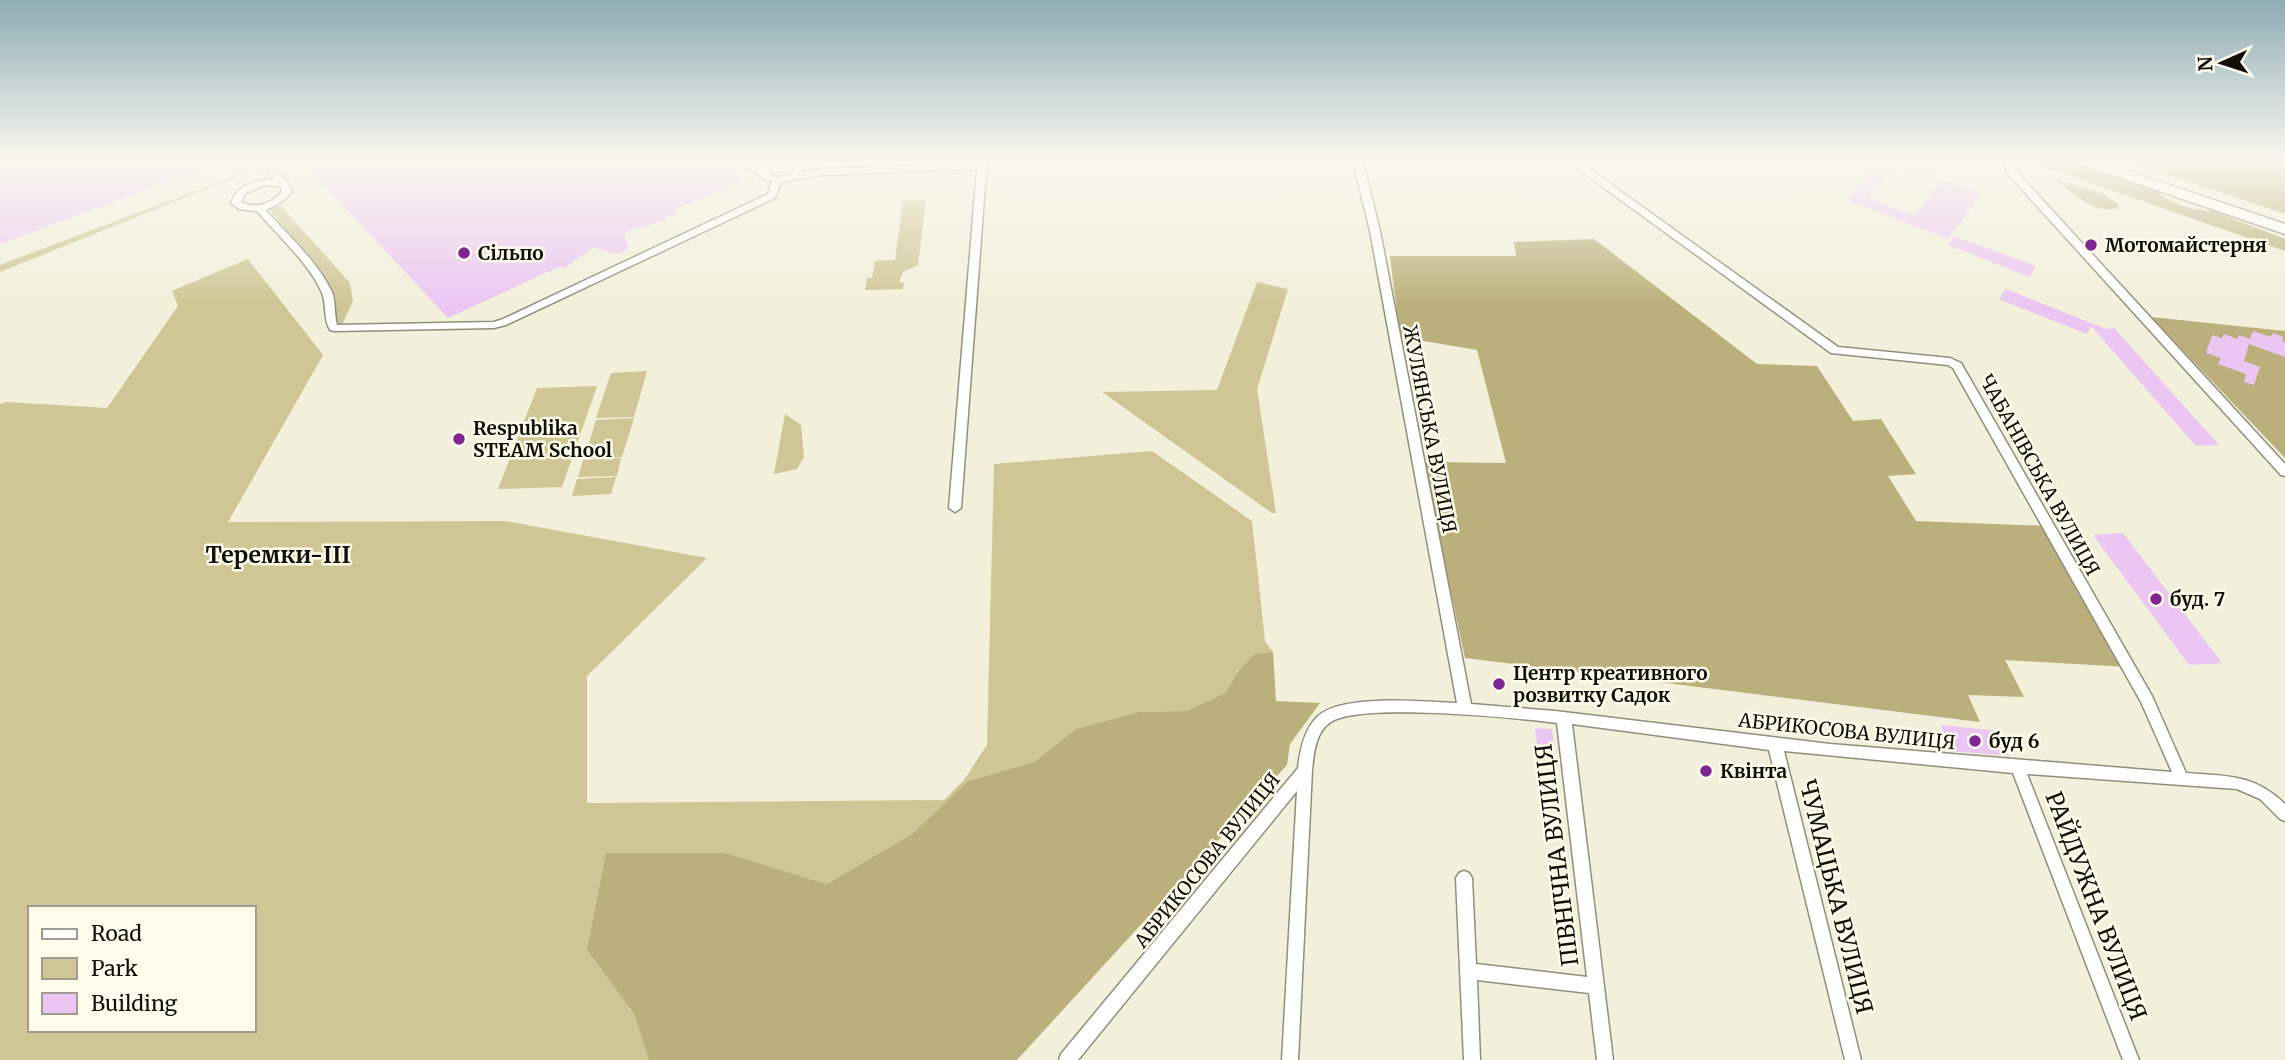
<svg xmlns="http://www.w3.org/2000/svg" width="2285" height="1060" font-family="Merriweather,serif">
	<style>
		.green { fill: #cfc595; fill-rule: evenodd }
		.forest { fill: #bbb07b }
		.building { fill: #ebc6f3 }
		.lines { fill: none; stroke-linecap: round; stroke-linejoin: round }
		.minor-casing { stroke: #928e7c; stroke-width: 3 }
		.trunk-casing { stroke: #928e7c; stroke-width: 3 }
		.minor { fill: #fff; fill-rule: evenodd }
		.trunk { fill: #fff; fill-rule: evenodd }
		.poi-dot { fill: #802592; stroke: #fffcec; stroke-width: 2.5 }
		.labels { text-anchor: middle; stroke-width: 5; stroke-linejoin: round; paint-order: stroke }
		.poi-label { font-size: 19px; font-weight: bold; fill: #100f08; stroke: #fffcec; text-anchor: start }
		.street-label { font-size: 19px; fill: #100f08; stroke: #fffcec }
		.quarter-label { font-size: 23px; font-weight: bold; fill: #100f08; stroke: #fffcec }
		.near-street-label { font-size: 23px; fill: #100f08; stroke: #fffcec }
	</style>
	<rect width="100%" height="100%" fill="#f2efda"/>
	<path class="green" d="M 244,172 L 244,174 L 0,272 L 0,265 Z
		M 926,199 L 918,265 L 903,272 L 899,282 L 904,283 L 903,289 L 865,290 L 867,278 L 872,278 L 875,261 L 895,260 L 903,200 Z
		M 281,206 L 350,283 L 353,301 L 342,325 L 334,323 L 334,292 L 269,209 Z
		M 248,259 L 323,355 L 228,522 L 505,521 L 707,558 L 587,676 L 587,803 L 944,800 L 964,780 L 987,745 L 994,464 L 1152,451 L 1252,521 L 1265,641 L 1273,652 L 1254,654 L 1239,670 L 1225,693 L 1186,711 L 1138,712 L 1076,729 L 1034,762 L 968,781 L 912,834 L 827,884 L 724,853 L 587,950 L 634,1014 L 649,1060 L 0,1060 L 0,404 L 6,402 L 107,408 L 178,306 L 172,291 ZM 30,908 L 254,908 L 254,1030 L 30,1030 Z
		M 1257,282 L 1288,289 L 1257,389 L 1276,513 L 1272,513 L 1102,392 L 1217,390 Z
		M 647,371 L 634,417 L 596,418 L 611,373 Z
		M 597,386 L 562,487 L 498,489 L 537,388 Z
		M 785,414 L 801,425 L 804,457 L 797,469 L 774,474 Z
		M 634,418 L 622,457 L 584,459 L 596,420 Z
		M 621,458 L 617,476 L 578,477 L 583,460 Z
		M 616,477 L 611,494 L 572,496 L 577,479 Z"/>
	<path class="forest" d="M 2030,158 L 2061,158 L 2156,190 C 2168,204 2196,211 2213,211 L 2285,239 L 2285,251 L 2028,161 Z
		M 2118,158 L 2285,158 L 2285,214 Z
		M 2053,178 L 2104,194 L 2120,206 C 2099,220 2069,189 2053,178 Z
		M 1594,239 L 1757,364 L 1817,366 L 1853,421 L 1881,419 L 1916,474 L 1888,476 L 1916,521 L 2049,526 L 2128,667 L 2005,660 L 2024,697 L 1968,695 L 1980,722 L 1465,658 L 1423,462 L 1506,463 L 1477,350 L 1400,337 L 1390,256 L 1516,256 L 1514,242 Z
		M 2151,317 L 2285,331 L 2285,458 Z
		M 1273,652 L 1276,701 L 1320,703 L 1290,744 L 1287,765 L 1017,1060 L 649,1060 L 634,1014 L 587,950 L 606,853 L 725,853 L 827,884 L 912,834 L 968,781 L 1034,762 L 1076,729 L 1138,712 L 1186,711 L 1225,693 L 1239,670 L 1254,654 Z"/>
	<path class="building" d="M 27,158 L 229,158 L 229,159 L 0,244 L 0,167 Z
		M 299,158 L 712,158 L 740,175 L 739,182 L 674,210 L 676,214 L 665,218 L 666,220 L 623,233 L 629,247 L 622,253 L 611,253 L 594,247 L 563,269 L 563,266 L 550,271 L 448,318 Z
		M 1883,158 L 1891,158 L 1933,173 L 1928,180 L 1894,167 L 1868,198 L 1915,216 L 1942,180 L 1983,192 L 1948,239 L 1847,200 Z
		M 1954,236 L 1962,239 L 2036,266 L 2030,277 L 1948,245 Z
		M 2006,289 L 2106,329 L 2114,328 L 2219,445 L 2196,446 L 2091,326 L 2087,334 L 1999,299 Z
		M 2253,331 L 2271,337 L 2273,333 L 2283,337 L 2282,341 L 2285,342 L 2285,357 L 2249,344 L 2244,361 L 2260,367 L 2254,385 L 2244,382 L 2246,374 L 2218,364 L 2221,358 L 2206,353 L 2212,335 L 2222,338 L 2224,334 L 2237,339 L 2239,335 L 2250,339 Z
		M 2123,533 L 2222,663 L 2189,665 L 2093,535 Z
		M 1941,725 L 2000,731 L 2009,756 L 1950,751 Z
		M 1535,728 L 1552,729 L 1554,746 L 1537,744 Z"/>
	<g class="lines">
		<defs>
			<path id="minor" d="M 251,158 L 261,158 L 287,181 L 292,192 C 284,201 276,206 265,210 C 288,235 317,261 332,292 C 336,302 334,314 337,325 L 494,322 L 503,319 L 768,194 L 772,181 L 764,179 L 736,158 L 747,158 L 760,168 C 772,155 793,153 806,166 L 802,173 L 820,169 L 977,163 L 977,158 L 987,158 L 961,508 L 955,512 L 949,508 L 977,169 L 820,175 L 781,182 L 775,198 L 506,325 L 494,328 L 334,331 L 330,330 C 323,318 327,306 322,293 C 310,264 277,235 257,211 L 239,209 L 231,203 C 237,184 257,179 275,180 ZM 786,161 L 796,167 L 791,175 C 782,176 773,180 768,171 C 772,164 778,162 786,161 ZM 265,185 L 280,186 L 282,192 C 271,203 256,210 241,202 L 246,193 Z
				M 1352,158 L 1362,158 L 1380,231 L 1471,704 L 1555,711 L 1830,744 L 2172,772 L 2141,702 L 1953,368 L 1948,365 L 1831,353 L 1563,158 L 1574,158 L 1838,347 L 1950,358 L 1961,363 L 2152,696 L 2186,773 C 2227,776 2254,774 2285,804 L 2285,821 L 2280,819 L 2260,799 L 2237,789 L 2027,774 L 2139,1060 L 2123,1060 L 2013,773 L 1784,751 L 1861,1060 L 1845,1060 L 1769,750 L 1572,724 L 1613,1060 L 1597,1060 L 1589,993 L 1477,980 L 1480,1060 L 1464,1060 L 1456,878 L 1459,873 L 1464,871 L 1469,873 L 1472,878 L 1476,964 L 1587,977 L 1557,723 C 1518,718 1359,702 1331,722 C 1315,732 1314,754 1312,770 L 1298,1060 L 1282,1060 L 1297,791 L 1078,1060 L 1059,1060 L 1061,1054 L 1298,768 C 1300,750 1304,730 1317,717 C 1341,693 1425,702 1457,703 L 1370,231 Z
				M 2003,158 L 2013,158 L 2015,170 L 2285,464 L 2285,476 L 2281,475 L 2007,173 Z"/>
			<path id="trunk" d="M 2069,158 L 2090,158 L 2285,224 L 2285,234 L 2071,161 Z"/>
		</defs>
		<use href="#minor" class="minor-casing"/>
		<use href="#trunk" class="trunk-casing"/>
		<use href="#minor" class="minor"/>
		<use href="#trunk" class="trunk"/>
	</g>
	<linearGradient id="sky" x2="0" y2="1"><stop stop-color="#8facb6"/><stop offset="0.52" stop-color="#f9f8ee"/><stop offset="1" stop-color="#f9f8ee" stop-opacity="0"/></linearGradient>
	<rect width="2285" height="306" fill="url(#sky)"/>
	<g class="poi-dot">
		<circle cx="2091" cy="245" r="7"/>
		<circle cx="464" cy="253" r="7"/>
		<circle cx="459" cy="439" r="7"/>
		<circle cx="2156" cy="599" r="7"/>
		<circle cx="1499" cy="684" r="7"/>
		<circle cx="1975" cy="741" r="7"/>
		<circle cx="1706" cy="771" r="7"/>
	</g>
	<g class="labels">
		<g class="poi-label">
			<text x="2105" y="252">Мотомайстерня</text>
			<text x="478" y="260">Сільпо</text>
			<text x="473" y="435">Respublika<tspan x="473" dy="22">STEAM School</tspan></text>
			<text x="2170" y="606">буд. 7</text>
			<text x="1513" y="680">Центр креативного<tspan x="1513" dy="22">розвитку Садок</tspan></text>
			<text x="1989" y="748">буд 6</text>
			<text x="1720" y="778">Квінта</text>
		</g>
		<g class="street-label">
			<text transform="translate(1430 429) rotate(79)" y="7">ЖУЛЯНСЬКА ВУЛИЦЯ</text>
			<text transform="translate(2040 475) rotate(61)" y="7">ЧАБАНІВСЬКА ВУЛИЦЯ</text>
			<text transform="translate(1847 731) rotate(6)" y="7">АБРИКОСОВА ВУЛИЦЯ</text>
			<text transform="translate(1207 860) rotate(-51)" y="7">АБРИКОСОВА ВУЛИЦЯ</text>
		</g>
		<g class="quarter-label">
			<text x="278" y="563">Теремки-III</text>
		</g>
		<g class="near-street-label">
			<text transform="translate(1557 855) rotate(-97)" y="8">ПІВНІЧНА ВУЛИЦЯ</text>
			<text transform="translate(1836 897) rotate(76)" y="8">ЧУМАЦЬКА ВУЛИЦЯ</text>
			<text transform="translate(2096 906) rotate(69)" y="8">РАЙДУЖНА ВУЛИЦЯ</text>
		</g>
	</g>
	<rect x="28" y="906" width="228" height="126" fill="#fffcec" stroke="#9f9d91" stroke-width="2"/>
	<rect x="42" y="929" width="35" height="10" fill="#ffffff" stroke="#9f9d91" stroke-width="2"/>
	<text x="91" y="941" font-size="21" fill="#100f08">Road</text>
	<rect x="42" y="958" width="35" height="21" fill="#cfc595" stroke="#9f9d91" stroke-width="2"/>
	<text x="91" y="976" font-size="21" fill="#100f08">Park</text>
	<rect x="42" y="993" width="35" height="21" fill="#ebc6f3" stroke="#9f9d91" stroke-width="2"/>
	<text x="91" y="1011" font-size="21" fill="#100f08">Building</text>
	<g transform="translate(2222 63) rotate(267)" stroke="#fffcec" stroke-width="5" paint-order="stroke">
	<path d="M0-5L12 26L0 18L-12 26Z" fill="#100f08"/>
	<text y="-10" font-size="19" font-weight="bold" text-anchor="middle" fill="#100f08">N</text>
	</g>
</svg>
